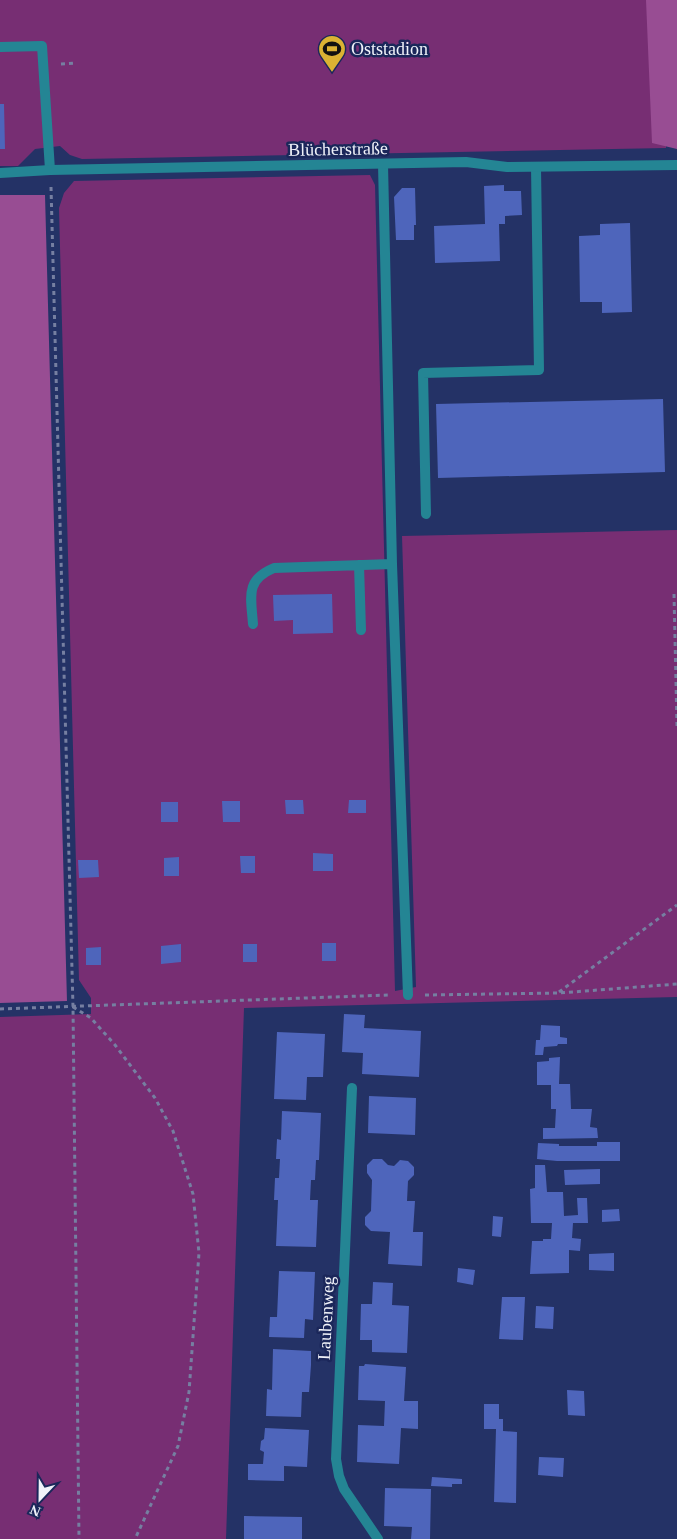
<svg xmlns="http://www.w3.org/2000/svg" width="677" height="1539" font-family="'Times New Roman',serif">
	<style>
		.green { fill: #772e73 }
		.forest { fill: #984d93 }
		.building { fill: #4e65bb }
		.lines { fill: none; stroke-linecap: round; stroke-linejoin: round }
		.path { stroke: #767fa1; stroke-width: 3; stroke-dasharray: 4 4; stroke-linecap: butt }
		.lane { stroke: #248594; stroke-width: 10 }
		.street { stroke: #248594; stroke-width: 10 }
		.labels { text-anchor: middle; stroke-width: 5; stroke-linejoin: round; paint-order: stroke }
		.poi-label { font-size: 18px; fill: #f0f2f9; stroke: #1b275a; text-anchor: start }
		.street-label { font-size: 18px; fill: #f0f2f9; stroke: #1b275a }
	</style>
	<rect width="100%" height="100%" fill="#243266"/>
	<path class="green" d="M 0,0 L 662,0 L 666,148 L 82,159 L 70,155 L 60,146 L 35,149 L 18,166 L 0,166 Z
		M 370,175 L 375,185 L 395,991 L 416,987 L 402,536 L 677,530 L 677,997 L 244,1008 L 226,1539 L 0,1539 L 0,1017 L 91,1014 L 91,998 L 79,980 L 59,208 L 64,193 L 74,181 Z"/>
	<path class="forest" d="M 646,0 L 677,0 L 677,149 L 652,143 Z
		M 0,195 L 45,195 L 67,1001 L 0,1003 Z"/>
	<path class="building" d="M 0,104 L 4,104 L 5,149 L 0,149 Z
		M 504,185 L 504,191 L 521,191 L 522,215 L 505,216 L 505,224 L 499,224 L 500,261 L 435,263 L 434,226 L 485,224 L 484,186 Z
		M 402,188 L 415,188 L 416,225 L 414,225 L 414,240 L 396,240 L 394,197 Z
		M 630,223 L 632,312 L 602,313 L 602,302 L 580,302 L 579,236 L 600,235 L 600,224 Z
		M 663,399 L 665,472 L 438,478 L 436,404 Z
		M 332,594 L 333,633 L 293,634 L 293,620 L 274,621 L 273,595 Z
		M 285,800 L 303,800 L 304,814 L 286,814 Z
		M 349,800 L 366,800 L 366,813 L 348,813 Z
		M 222,801 L 240,801 L 240,822 L 223,822 Z
		M 161,802 L 178,802 L 178,822 L 161,822 Z
		M 313,853 L 333,854 L 333,871 L 313,871 Z
		M 240,856 L 255,856 L 255,873 L 241,873 Z
		M 179,857 L 179,876 L 164,876 L 164,858 Z
		M 78,860 L 98,860 L 99,877 L 79,878 Z
		M 322,943 L 336,943 L 336,961 L 322,961 Z
		M 181,944 L 181,962 L 161,964 L 161,946 Z
		M 243,944 L 257,944 L 257,962 L 243,962 Z
		M 101,947 L 101,965 L 86,965 L 86,948 Z
		M 344,1014 L 365,1015 L 364,1028 L 421,1031 L 419,1077 L 362,1074 L 363,1053 L 342,1052 Z
		M 541,1025 L 560,1026 L 560,1037 L 567,1038 L 567,1044 L 558,1044 L 557,1046 L 544,1047 L 543,1055 L 535,1055 L 536,1040 L 540,1040 Z
		M 277,1032 L 325,1034 L 323,1077 L 307,1077 L 306,1100 L 274,1099 Z
		M 560,1057 L 559,1084 L 570,1084 L 571,1109 L 592,1109 L 590,1127 L 597,1128 L 598,1138 L 543,1139 L 543,1128 L 555,1128 L 556,1109 L 551,1109 L 551,1085 L 537,1085 L 537,1062 L 549,1061 L 549,1058 Z
		M 369,1096 L 416,1098 L 415,1135 L 368,1133 Z
		M 282,1111 L 321,1113 L 319,1160 L 316,1160 L 315,1180 L 311,1180 L 310,1200 L 318,1200 L 316,1247 L 276,1246 L 278,1200 L 274,1200 L 275,1178 L 279,1178 L 280,1159 L 276,1159 L 277,1139 L 281,1140 Z
		M 597,1142 L 620,1142 L 620,1161 L 557,1161 L 537,1159 L 538,1143 L 559,1144 L 559,1146 L 597,1146 Z
		M 373,1159 L 382,1159 L 388,1165 L 394,1166 L 400,1160 L 408,1161 L 414,1167 L 414,1175 L 408,1181 L 407,1201 L 415,1201 L 413,1232 L 423,1232 L 422,1266 L 388,1264 L 390,1232 L 371,1231 L 365,1225 L 365,1217 L 371,1211 L 372,1180 L 367,1173 L 367,1165 Z
		M 535,1165 L 545,1165 L 547,1192 L 563,1192 L 564,1216 L 578,1215 L 577,1198 L 587,1198 L 588,1223 L 573,1223 L 572,1238 L 581,1239 L 580,1251 L 569,1250 L 569,1273 L 530,1274 L 532,1241 L 543,1241 L 543,1239 L 551,1239 L 552,1223 L 531,1223 L 530,1189 L 535,1188 Z
		M 600,1169 L 600,1184 L 565,1185 L 564,1170 Z
		M 619,1209 L 620,1221 L 602,1222 L 602,1210 Z
		M 493,1216 L 503,1217 L 501,1237 L 492,1236 Z
		M 614,1253 L 614,1271 L 589,1270 L 589,1254 Z
		M 458,1268 L 475,1270 L 473,1285 L 457,1282 Z
		M 279,1271 L 315,1272 L 313,1320 L 305,1319 L 304,1338 L 269,1337 L 270,1317 L 277,1317 Z
		M 373,1282 L 393,1283 L 392,1305 L 409,1306 L 407,1353 L 372,1352 L 372,1340 L 360,1340 L 361,1304 L 372,1304 Z
		M 502,1297 L 525,1297 L 523,1340 L 499,1339 Z
		M 536,1306 L 554,1307 L 553,1329 L 535,1328 Z
		M 273,1349 L 311,1351 L 311,1365 L 309,1392 L 302,1392 L 301,1417 L 266,1416 L 267,1389 L 272,1390 Z
		M 365,1364 L 406,1367 L 404,1401 L 418,1401 L 418,1429 L 401,1428 L 399,1464 L 357,1462 L 358,1425 L 384,1426 L 385,1401 L 358,1400 L 359,1366 L 364,1366 Z
		M 567,1390 L 584,1391 L 585,1416 L 568,1415 Z
		M 484,1404 L 499,1404 L 499,1419 L 503,1419 L 503,1431 L 517,1432 L 516,1503 L 494,1502 L 496,1429 L 484,1429 Z
		M 265,1428 L 309,1430 L 307,1467 L 284,1466 L 284,1481 L 248,1480 L 248,1464 L 263,1464 L 264,1452 L 260,1450 L 261,1441 L 264,1439 Z
		M 539,1457 L 564,1458 L 563,1477 L 538,1475 Z
		M 432,1477 L 462,1479 L 462,1484 L 452,1484 L 452,1487 L 431,1486 Z
		M 385,1488 L 431,1489 L 430,1539 L 411,1539 L 412,1527 L 384,1526 Z
		M 244,1516 L 302,1517 L 302,1539 L 244,1539 Z"/>
	<g class="lines">
		<path class="path" d="M 61,64 L 76,63
			M 51,187 L 73,1007 L 79,1539
			M 674,594 L 677,726
			M 559,992 L 677,905
			M 425,995 L 559,993 L 677,984
			M 73,1007 L 91,1018 L 115,1045 L 155,1098 L 173,1131 L 193,1194 L 199,1253 L 189,1392 L 178,1446 L 135,1539
			M 0,1009 L 389,995"/>
		<path class="lane" d="M 0,47 L 42,46 L 50,170
			M 383,164 L 392,564 L 408,995
			M 426,514 L 423,373 L 539,370 L 536,167
			M 359,565 L 361,630
			M 253,624 C 251,597 245,580 274,568 L 392,564"/>
		<path class="street" d="M 0,173 L 50,170 L 466,162 L 507,167 L 677,165
			M 352,1088 L 336,1459 L 339,1476 L 344,1489 L 378,1539"/>
	</g>
	<defs>
		<symbol id="stadium-pin" viewBox="-11 -11 22 30"><path d="M0 17L-7.5 6A9.5 9.5 0 1 1 7.5 6Z" fill="#dbb233" stroke="#1b275a"/><path d="M0-5a6.5 5 0 1 0 0 10a6.5 5 0 1 0 0-10ZM-3.5-1.8h7v3.6h-7Z" fill="#111"/></symbol>
	</defs>
	<g fill-rule="evenodd">
		<use href="#stadium-pin" x="316" y="33" width="32" height="43"/>
	</g>
	<g class="labels">
		<g class="poi-label">
			<text x="351" y="55">Oststadion</text>
		</g>
		<g class="street-label">
			<text transform="translate(338 149) rotate(-1)" y="6">Blücherstraße</text>
			<text transform="translate(326 1318) rotate(-87)" y="6">Laubenweg</text>
		</g>
	</g>
	<g transform="translate(40 1499) rotate(202)" stroke="#1b275a" stroke-width="4" paint-order="stroke">
	<path d="M0-4L9 19L0 12L-9 19Z" fill="#f0f2f9"/>
	<text y="-8" font-size="14" font-weight="bold" text-anchor="middle" fill="#f0f2f9">N</text>
	</g>
</svg>
